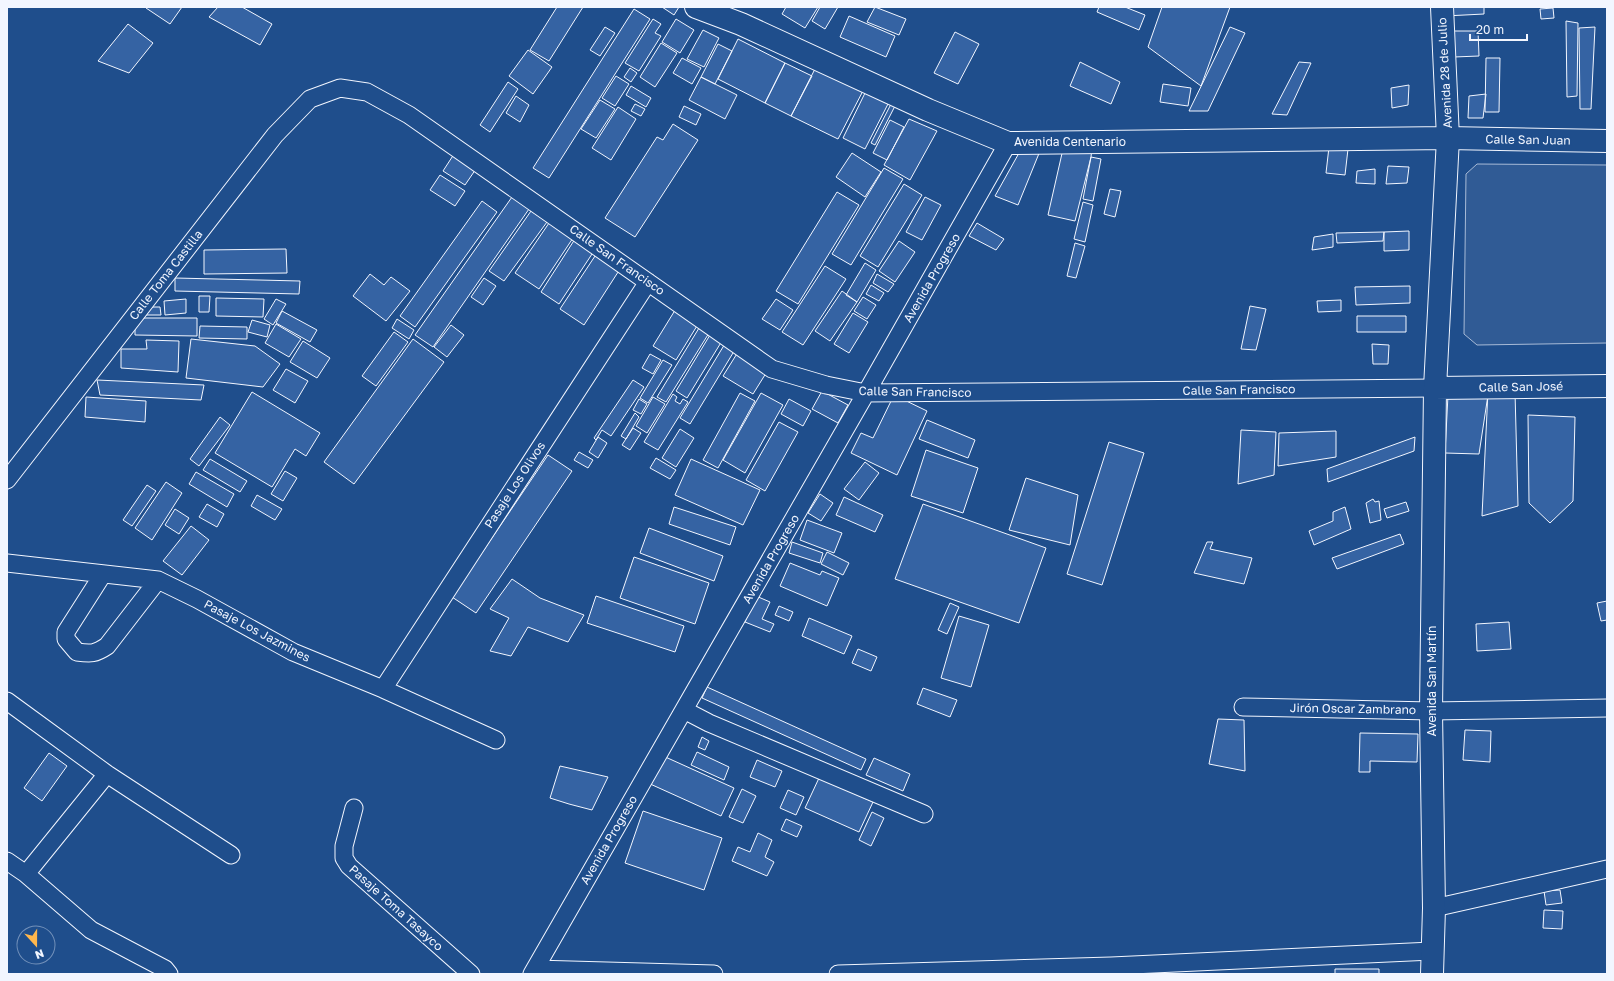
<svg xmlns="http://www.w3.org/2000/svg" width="1614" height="981" font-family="'Golos Text',sans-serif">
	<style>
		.parking { fill: #305b95; stroke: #a8bbd7 }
		.building { fill: #3563a3; stroke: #f2f6ff }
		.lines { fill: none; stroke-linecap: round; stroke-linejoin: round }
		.street-casing { stroke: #f2f6ff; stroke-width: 19 }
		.secondary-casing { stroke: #f2f6ff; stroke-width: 24 }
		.street { stroke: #1f4e8c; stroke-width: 17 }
		.secondary { stroke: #1f4e8c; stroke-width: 22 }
		.labels { text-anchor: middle; stroke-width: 3; stroke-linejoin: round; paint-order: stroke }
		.street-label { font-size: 12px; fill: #f2f6ff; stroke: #1f4e8c }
	</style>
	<rect width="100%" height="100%" fill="#1f4e8c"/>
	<path class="parking" d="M 1477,164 L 1607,165 L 1607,343 L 1477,345 L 1464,334 L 1466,174 Z"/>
	<path class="building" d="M 147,7 L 182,7 L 170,24 L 146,8 Z
		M 218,7 L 242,7 L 272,24 L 260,45 L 209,17 Z
		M 557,7 L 583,7 L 549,61 L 530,50 Z
		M 662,7 L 679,7 L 674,15 Z
		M 786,7 L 818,7 L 805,28 L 782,14 Z
		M 820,7 L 838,7 L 825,29 L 812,21 Z
		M 875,7 L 906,19 L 899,35 L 867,22 Z
		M 1099,7 L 1125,7 L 1145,15 L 1139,30 L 1097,12 Z
		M 1162,7 L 1230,7 L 1201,86 L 1148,47 Z
		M 1444,7 L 1484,7 L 1484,14 L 1445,16 Z
		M 1553,8 L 1554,18 L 1541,19 L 1540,9 Z
		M 634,9 L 650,19 L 549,178 L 533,168 Z
		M 849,16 L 895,36 L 886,57 L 840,37 Z
		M 653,19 L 661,24 L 655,33 L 661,36 L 639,71 L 625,63 Z
		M 676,19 L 694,30 L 680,53 L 662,42 Z
		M 1566,21 L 1578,23 L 1577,96 L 1567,97 Z
		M 128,24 L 153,43 L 129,73 L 98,61 Z
		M 605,27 L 615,33 L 600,56 L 590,50 Z
		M 1230,27 L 1245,33 L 1208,111 L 1189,111 Z
		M 1595,27 L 1591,109 L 1580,109 L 1579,28 Z
		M 703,30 L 719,38 L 704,67 L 687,59 Z
		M 1453,31 L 1478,31 L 1479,56 L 1454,57 Z
		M 955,32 L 979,44 L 958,84 L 934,73 Z
		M 738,39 L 785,63 L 765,103 L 718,79 Z
		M 661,43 L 677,53 L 655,87 L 640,77 Z
		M 718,44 L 732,51 L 715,84 L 701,77 Z
		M 528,50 L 552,67 L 533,94 L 509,76 Z
		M 682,58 L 701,68 L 692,84 L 673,73 Z
		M 1486,58 L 1500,58 L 1499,112 L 1485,112 Z
		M 1080,62 L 1120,82 L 1111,104 L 1070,86 Z
		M 1299,62 L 1311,63 L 1287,115 L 1272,114 Z
		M 785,63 L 812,76 L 791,116 L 765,103 Z
		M 818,63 L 865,87 L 838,139 L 791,116 Z
		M 630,68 L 637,73 L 631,82 L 624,77 Z
		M 616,76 L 629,84 L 615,106 L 602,98 Z
		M 701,77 L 737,95 L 725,119 L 689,100 Z
		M 508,82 L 518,89 L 490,132 L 480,125 Z
		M 1163,84 L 1191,88 L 1188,106 L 1160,102 Z
		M 1409,85 L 1408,105 L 1392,108 L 1391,88 Z
		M 631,86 L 651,98 L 646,107 L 626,95 Z
		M 866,91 L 889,102 L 865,149 L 843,138 Z
		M 1486,94 L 1483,118 L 1468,118 L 1469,96 Z
		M 516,96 L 529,105 L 520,122 L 506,113 Z
		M 600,100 L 615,109 L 596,138 L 581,129 Z
		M 635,104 L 645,109 L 641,116 L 631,111 Z
		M 891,104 L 895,106 L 875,145 L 871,143 Z
		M 684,106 L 701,114 L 696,125 L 679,117 Z
		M 618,107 L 636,119 L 611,160 L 592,148 Z
		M 909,119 L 937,131 L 910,180 L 884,165 Z
		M 890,120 L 904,127 L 887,160 L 873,153 Z
		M 673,124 L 698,140 L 635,237 L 605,218 L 657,137 L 663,140 Z
		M 1329,147 L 1348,149 L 1345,175 L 1326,173 Z
		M 1092,148 L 1091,157 L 1075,221 L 1048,215 L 1063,149 Z
		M 456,151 L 478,166 L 465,185 L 443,171 Z
		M 1040,151 L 1018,205 L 995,196 L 1019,153 Z
		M 852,153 L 881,172 L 865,197 L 836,177 Z
		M 1091,157 L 1101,159 L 1093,201 L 1083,199 Z
		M 1388,166 L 1409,167 L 1407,183 L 1386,184 Z
		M 884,168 L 903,179 L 851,265 L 832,254 Z
		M 1375,169 L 1375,184 L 1356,183 L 1357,171 Z
		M 440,175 L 465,191 L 455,206 L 430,190 Z
		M 904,184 L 922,195 L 878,267 L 860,256 Z
		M 1110,189 L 1121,191 L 1115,217 L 1104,214 Z
		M 837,192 L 859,205 L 798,304 L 776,291 Z
		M 512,197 L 529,209 L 433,347 L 415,335 Z
		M 925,197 L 941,205 L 922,240 L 906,232 Z
		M 482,201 L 497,212 L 415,327 L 400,316 Z
		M 1083,202 L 1093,205 L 1085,242 L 1074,239 Z
		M 531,211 L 547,222 L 504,281 L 489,271 Z
		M 549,223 L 573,238 L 539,289 L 515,273 Z
		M 977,223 L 1004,239 L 996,250 L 969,236 Z
		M 1409,231 L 1409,250 L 1384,251 L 1384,232 Z
		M 1384,232 L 1383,241 L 1337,243 L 1336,233 Z
		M 1333,234 L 1333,247 L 1312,250 L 1314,237 Z
		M 575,239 L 594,251 L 559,304 L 541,292 Z
		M 899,241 L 915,252 L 895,282 L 879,271 Z
		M 1075,243 L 1085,246 L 1076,278 L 1067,276 Z
		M 286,249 L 287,273 L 204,274 L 204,250 Z
		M 597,253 L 620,269 L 584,325 L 560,309 Z
		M 865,263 L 876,270 L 857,302 L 846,295 Z
		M 825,266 L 846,279 L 803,345 L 782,332 Z
		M 370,274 L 384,285 L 391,277 L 410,291 L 386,321 L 353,296 Z
		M 877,274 L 894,284 L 888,292 L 873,283 Z
		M 175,278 L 300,281 L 299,294 L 175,291 Z
		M 484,278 L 496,286 L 483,305 L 471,297 Z
		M 871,285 L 884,293 L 879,301 L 866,294 Z
		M 1410,286 L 1410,303 L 1356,305 L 1355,287 Z
		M 842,291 L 857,302 L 830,341 L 815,331 Z
		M 199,296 L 210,296 L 209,312 L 199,312 Z
		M 863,297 L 876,305 L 867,319 L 854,311 Z
		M 216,298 L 264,299 L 263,317 L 216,316 Z
		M 186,299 L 186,313 L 165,315 L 164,301 Z
		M 276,299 L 286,304 L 273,325 L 264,319 Z
		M 776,299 L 793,310 L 780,330 L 762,319 Z
		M 1341,300 L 1341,311 L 1318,312 L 1317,301 Z
		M 1250,306 L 1266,309 L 1256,350 L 1241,349 Z
		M 143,307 L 160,307 L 161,315 L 143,315 Z
		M 677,307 L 700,321 L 676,360 L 653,346 Z
		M 282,311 L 317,330 L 310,342 L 276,323 Z
		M 853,313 L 868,322 L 849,353 L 834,344 Z
		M 1357,316 L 1406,316 L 1406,332 L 1357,332 Z
		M 135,318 L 197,318 L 197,336 L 135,335 Z
		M 397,319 L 414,330 L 409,339 L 392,328 Z
		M 252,320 L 270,325 L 267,337 L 248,332 Z
		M 276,324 L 301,339 L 289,357 L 265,343 Z
		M 451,325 L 464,335 L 447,357 L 434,347 Z
		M 200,326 L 247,327 L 247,339 L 199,338 Z
		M 699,328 L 709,333 L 666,402 L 657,397 Z
		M 713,330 L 725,336 L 687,398 L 676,391 Z
		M 394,332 L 408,342 L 376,386 L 362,376 Z
		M 191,339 L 255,346 L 280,364 L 263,387 L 186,378 Z
		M 413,339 L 444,362 L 354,484 L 324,462 Z
		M 146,340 L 179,341 L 178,372 L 121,368 L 121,349 L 147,349 Z
		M 303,341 L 330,358 L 317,378 L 290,362 Z
		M 726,342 L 736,348 L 690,424 L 680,418 Z
		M 1372,344 L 1389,345 L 1388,364 L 1373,364 Z
		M 738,352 L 768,370 L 753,394 L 723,376 Z
		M 650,354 L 661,360 L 653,374 L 642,368 Z
		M 663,360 L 672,365 L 648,403 L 640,398 Z
		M 286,369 L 308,381 L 295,403 L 273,390 Z
		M 97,380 L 204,385 L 201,400 L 100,395 Z
		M 633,380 L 644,387 L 611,436 L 602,430 L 596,440 L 594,438 Z
		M 822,391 L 848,405 L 838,423 L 812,409 Z
		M 1488,391 L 1515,392 L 1518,506 L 1482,516 Z
		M 252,392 L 320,433 L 306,456 L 295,449 L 272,487 L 215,453 Z
		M 740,393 L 755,401 L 718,468 L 703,460 Z
		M 761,393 L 783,405 L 745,473 L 723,460 Z
		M 673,394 L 677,397 L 675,401 L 680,404 L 683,399 L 688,402 L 658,450 L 644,442 Z
		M 894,395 L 927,411 L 897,475 L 851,453 L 861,433 L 873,438 Z
		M 1448,395 L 1488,395 L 1479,454 L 1445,453 Z
		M 86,397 L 146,401 L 145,422 L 85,417 Z
		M 653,397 L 665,404 L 647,433 L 636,426 Z
		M 639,399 L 647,404 L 641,414 L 633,410 Z
		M 789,399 L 811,411 L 803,426 L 781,414 Z
		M 635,413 L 639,417 L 626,439 L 621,436 Z
		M 1528,415 L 1575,417 L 1573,501 L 1550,523 L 1529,503 Z
		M 220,417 L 230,425 L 199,466 L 190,459 Z
		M 927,420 L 975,440 L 968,458 L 919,439 Z
		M 779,422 L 798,432 L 765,491 L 746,480 Z
		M 633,428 L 641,433 L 630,450 L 622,445 Z
		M 680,429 L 694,438 L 676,467 L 662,458 Z
		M 1241,430 L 1276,432 L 1274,475 L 1238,484 Z
		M 1336,431 L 1336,457 L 1278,466 L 1279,433 Z
		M 598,437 L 607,443 L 598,458 L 589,452 Z
		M 1415,437 L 1414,451 L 1328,482 L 1327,469 Z
		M 1109,442 L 1144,453 L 1102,585 L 1067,574 Z
		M 926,450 L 978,468 L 963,513 L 911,496 Z
		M 579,452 L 593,460 L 588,468 L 574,460 Z
		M 548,455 L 572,471 L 476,613 L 452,597 Z
		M 656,458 L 676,470 L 670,479 L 650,468 Z
		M 210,459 L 247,481 L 240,492 L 203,470 Z
		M 691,459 L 760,490 L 743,525 L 675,495 Z
		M 865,462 L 879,473 L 859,500 L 844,489 Z
		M 285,471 L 297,478 L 283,501 L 271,494 Z
		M 196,472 L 234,494 L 227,507 L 189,484 Z
		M 1026,478 L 1078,495 L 1070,545 L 1009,530 Z
		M 166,482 L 182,493 L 152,540 L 135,528 Z
		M 147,485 L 156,491 L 132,526 L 123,520 Z
		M 820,494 L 833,503 L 821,521 L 808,513 Z
		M 257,495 L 282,509 L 275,520 L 251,506 Z
		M 844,497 L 883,515 L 875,532 L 836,515 Z
		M 1373,499 L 1375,502 L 1379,501 L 1381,520 L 1370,523 L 1366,503 Z
		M 1406,502 L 1409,511 L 1387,518 L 1384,509 Z
		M 207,504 L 224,514 L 217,527 L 199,517 Z
		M 923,504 L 1046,548 L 1019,623 L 895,579 Z
		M 674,507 L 736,527 L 730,545 L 669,524 Z
		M 1345,507 L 1351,529 L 1314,545 L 1309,531 L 1333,521 L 1333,512 Z
		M 175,509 L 189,518 L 179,534 L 165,525 Z
		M 807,520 L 842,533 L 834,553 L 800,540 Z
		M 191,526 L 209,540 L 182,575 L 163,561 Z
		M 649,528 L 723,556 L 714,581 L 640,553 Z
		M 1400,534 L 1404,544 L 1337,569 L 1332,558 Z
		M 792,542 L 823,553 L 820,563 L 789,553 Z
		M 1207,542 L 1213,542 L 1210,549 L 1252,558 L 1244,584 L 1194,573 Z
		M 827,552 L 849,563 L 843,575 L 821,564 Z
		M 634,557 L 709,583 L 695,624 L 620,598 Z
		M 790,563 L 820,575 L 822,571 L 839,578 L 827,606 L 780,586 Z
		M 512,579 L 540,598 L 584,615 L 568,642 L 528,627 L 511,656 L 490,651 L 509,618 L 490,609 Z
		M 596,596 L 684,626 L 675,652 L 587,623 Z
		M 756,596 L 770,602 L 762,619 L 774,624 L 770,632 L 745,622 Z
		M 1607,601 L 1607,620 L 1601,621 L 1597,603 Z
		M 950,603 L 959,607 L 947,634 L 938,630 Z
		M 779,606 L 793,612 L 789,621 L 775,615 Z
		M 959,616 L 989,625 L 971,687 L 941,678 Z
		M 809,618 L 852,636 L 844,654 L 802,636 Z
		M 1509,622 L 1511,649 L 1477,651 L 1476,624 Z
		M 858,649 L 877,657 L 871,671 L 852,663 Z
		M 707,687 L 866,759 L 861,770 L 702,698 Z
		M 923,688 L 957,700 L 950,717 L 917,704 Z
		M 1218,719 L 1244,720 L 1245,771 L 1209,764 Z
		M 1465,730 L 1491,731 L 1490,762 L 1463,760 Z
		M 1360,733 L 1418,734 L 1417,762 L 1370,761 L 1370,772 L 1359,772 Z
		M 702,737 L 709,741 L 705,750 L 698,747 Z
		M 697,752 L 729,767 L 724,780 L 691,765 Z
		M 49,753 L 67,766 L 42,801 L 24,788 Z
		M 661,755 L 734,788 L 721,816 L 648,783 Z
		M 874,758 L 910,774 L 903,791 L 866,775 Z
		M 757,760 L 782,771 L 775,787 L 750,777 Z
		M 560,766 L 608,777 L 592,810 L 569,804 L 550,798 Z
		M 819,778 L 873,802 L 859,832 L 805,808 Z
		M 742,789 L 756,796 L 743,823 L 729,817 Z
		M 788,790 L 804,797 L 796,815 L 780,808 Z
		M 643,811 L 722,838 L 704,890 L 625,863 Z
		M 872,812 L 884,818 L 871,846 L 859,840 Z
		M 786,819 L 802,826 L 797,837 L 781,830 Z
		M 758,833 L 772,840 L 765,857 L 774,862 L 767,876 L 732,861 L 738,847 L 750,852 Z
		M 1560,890 L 1562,903 L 1546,905 L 1544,891 Z
		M 1544,910 L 1563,911 L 1562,929 L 1543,928 Z
		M 1335,969 L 1379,969 L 1379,974 L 1335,974 Z"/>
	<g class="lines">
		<defs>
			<path id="street" d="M 7,480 L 275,135 L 310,99 L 340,88 L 367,92 L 409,115 L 772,369 L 826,385 L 866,393 L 1435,388
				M 7,563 L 158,580 L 197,599 L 293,652 L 383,689 L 496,740
				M 103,574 L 66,632 L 66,639 L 77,652 C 91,654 95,654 107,646 L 158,580
				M 383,689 L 648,282
				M 7,701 L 107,774 L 231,855
				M 1243,707 L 1431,711 L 1607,708
				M 684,710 L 709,723 L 924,814
				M 354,808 L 344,846 L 344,858 L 349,866 L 471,974
				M 7,861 L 26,874 L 91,930 L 165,969 L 169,974
				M 26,874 L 107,774
				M 1434,908 L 1607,869
				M 535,969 L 714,974
				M 532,974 L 866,393 L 1008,143
				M 838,974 L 1111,966 L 1432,951"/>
			<path id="secondary" d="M 696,7 L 741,24 L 928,110 L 1008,143 L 1448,138 L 1607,141
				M 1435,388 L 1607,386
				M 1432,974 L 1434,908 L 1431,711 L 1435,388 L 1448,138 L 1442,7"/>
		</defs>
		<use href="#street" class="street-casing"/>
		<use href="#secondary" class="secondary-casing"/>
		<use href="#street" class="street"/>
		<use href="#secondary" class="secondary"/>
	</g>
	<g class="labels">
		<g class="street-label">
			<text transform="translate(1445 73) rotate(-93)" y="4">Avenida 28 de Julio</text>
			<text transform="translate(1528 140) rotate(1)" y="4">Calle San Juan</text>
			<text x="1070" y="146">Avenida Centenario</text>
			<text transform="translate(617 260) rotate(35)" y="4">Calle San Francisco</text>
			<text transform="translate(166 275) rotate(-52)" y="4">Calle Toma Castilla</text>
			<text transform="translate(932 278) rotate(-60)" y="4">Avenida Progreso</text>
			<text transform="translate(1521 387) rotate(-1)" y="4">Calle San José</text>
			<text transform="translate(1239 390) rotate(-1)" y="4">Calle San Francisco</text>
			<text transform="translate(915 392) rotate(1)" y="4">Calle San Francisco</text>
			<text transform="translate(515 485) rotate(-57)" y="4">Pasaje Los Olivos</text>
			<text transform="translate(771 559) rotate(-60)" y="4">Avenida Progreso</text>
			<text transform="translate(257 631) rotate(28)" y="4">Pasaje Los Jazmines</text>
			<text transform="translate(1432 681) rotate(-90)" y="4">Avenida San Martín</text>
			<text transform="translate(1353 709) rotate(1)" y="4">Jirón Oscar Zambrano</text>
			<text transform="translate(609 840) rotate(-60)" y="4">Avenida Progreso</text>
			<text transform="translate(396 908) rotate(42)" y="4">Pasaje Toma Tasayco</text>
		</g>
	</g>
	<rect width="1614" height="981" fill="none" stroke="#f2f6ff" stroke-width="16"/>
	<g transform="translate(36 945) rotate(159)"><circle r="19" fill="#1f4e8c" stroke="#7391ba"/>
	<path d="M0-3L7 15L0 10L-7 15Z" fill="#ffb74d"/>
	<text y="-6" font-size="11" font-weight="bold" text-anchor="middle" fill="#f2f6ff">N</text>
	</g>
	<path d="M1470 34v6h57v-6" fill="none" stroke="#f2f6ff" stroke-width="2"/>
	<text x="1476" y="34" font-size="12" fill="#f2f6ff" stroke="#1f4e8c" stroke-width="3" paint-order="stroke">20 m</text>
</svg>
